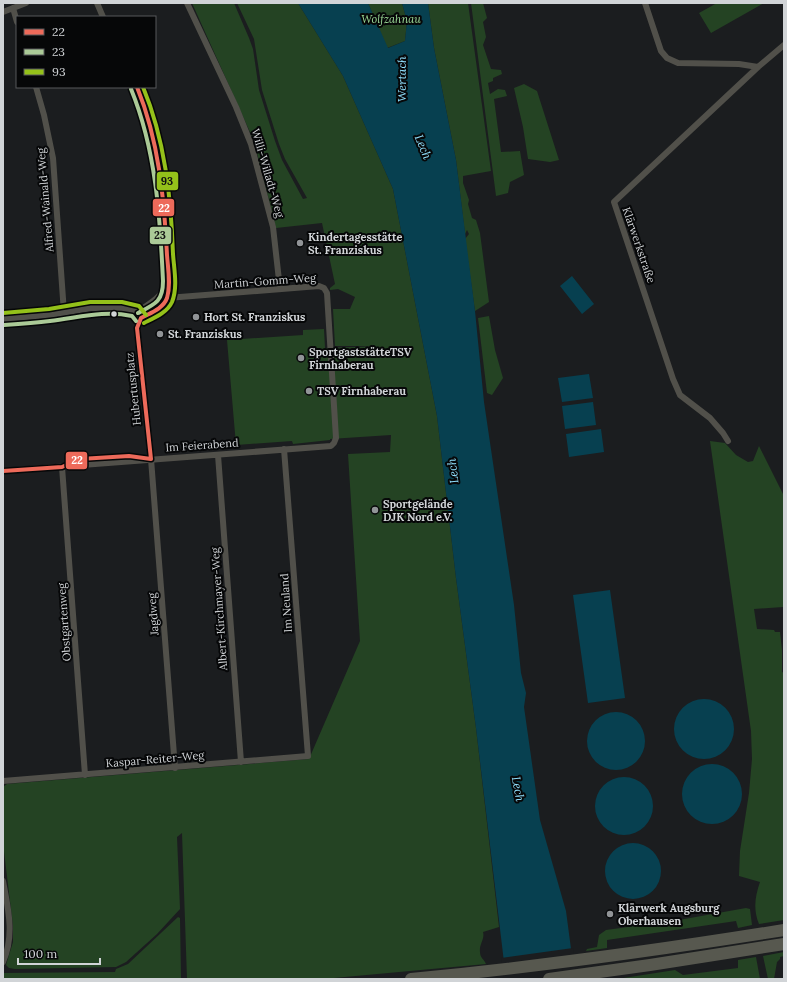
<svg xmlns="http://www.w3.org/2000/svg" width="787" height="982" font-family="Lora,serif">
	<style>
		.green { fill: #244323 }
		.water { fill: #074050 }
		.pier { fill: #1b1d1f }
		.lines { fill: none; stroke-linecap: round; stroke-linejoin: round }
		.minor { stroke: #51504a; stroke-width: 6 }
		.motorway { stroke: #57584f; stroke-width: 12 }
		.bus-1-casing { stroke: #060708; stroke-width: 7 }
		.bus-2-casing { stroke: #060708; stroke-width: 7 }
		.bus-3-casing { stroke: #060708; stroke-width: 7 }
		.bus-1 { stroke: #ed6a5a; stroke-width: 4 }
		.bus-2 { stroke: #abca97; stroke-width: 4 }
		.bus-3 { stroke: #94c11a; stroke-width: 4 }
		.poi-dot { fill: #919497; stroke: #060708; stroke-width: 1.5 }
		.bus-dot { fill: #d1d4d7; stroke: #060708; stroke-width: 1.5 }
		.labels { text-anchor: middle; stroke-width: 4; stroke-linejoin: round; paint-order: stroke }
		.park-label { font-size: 11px; font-style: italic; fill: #9cda98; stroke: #060708 }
		.street-label { font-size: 11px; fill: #d1d4d7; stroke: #060708 }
		.poi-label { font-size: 11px; font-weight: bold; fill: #d1d4d7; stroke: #060708; text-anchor: start }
		.water-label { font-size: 12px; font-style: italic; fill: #90e0fd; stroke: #060708 }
		.line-badge { stroke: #060708; stroke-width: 1.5 }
		.badge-label { font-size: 11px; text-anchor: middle; font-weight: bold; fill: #fff }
		.pale-badge-label { font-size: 11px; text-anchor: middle; font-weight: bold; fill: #111 }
	</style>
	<rect width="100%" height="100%" fill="#1b1d1f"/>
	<path class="green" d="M 192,3 L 234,3 L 249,38 L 253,49 L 259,90 L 275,141 L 282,160 L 303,199 L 307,198 L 285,159 L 279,144 L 262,90 L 254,39 L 237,3 L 298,3 L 343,76 L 393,189 L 437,416 L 456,578 L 476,728 L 499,927 L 483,932 C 485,939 479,944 480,952 C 480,958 484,959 486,964 L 323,979 L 187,979 L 182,833 L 177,837 L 180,909 L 157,934 L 126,962 L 116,967 L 15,969 L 9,968 L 6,965 L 13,942 L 13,926 L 3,843 L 3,787 L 7,784 L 309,759 L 360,641 L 348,454 L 390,452 L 391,435 L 330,439 L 330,440 L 293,444 L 292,441 L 236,445 L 227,340 L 303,335 L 303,330 L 324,329 L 325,348 L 383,346 L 335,346 L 333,309 L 350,309 L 355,297 L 338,289 L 330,290 L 330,288 L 335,284 L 322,223 L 276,228 L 254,141 Z
		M 368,3 L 402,3 L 407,21 L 405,41 L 387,48 Z
		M 428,3 L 468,3 L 491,171 L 463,176 L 463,183 L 469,200 L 468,204 L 472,218 L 476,220 L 480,233 L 489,302 L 475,311 L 465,239 L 469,234 L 467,230 L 465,234 L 456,160 L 434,48 Z
		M 471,3 L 483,3 L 487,18 L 483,22 L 486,37 L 483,45 L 491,69 L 501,70 L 502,74 L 493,78 L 493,81 L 488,83 L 490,94 L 498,89 L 505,90 L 507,96 L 494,99 L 501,152 L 520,151 L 524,175 L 510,182 L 508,193 L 496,196 Z
		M 717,3 L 764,3 L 711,33 L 699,13 Z
		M 524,84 L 537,91 L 559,160 L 550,162 L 528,159 L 523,127 L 514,88 Z
		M 489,316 L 495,350 L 503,378 L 492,395 L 487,393 L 478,318 Z
		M 710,441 L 725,443 L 736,455 L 748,462 L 753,461 L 759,446 L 784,496 L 784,605 L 783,607 L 754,609 L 757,629 L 774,630 L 775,632 L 780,632 L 782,650 L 782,672 L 784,673 L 784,920 L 759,924 C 753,910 755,896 760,882 L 739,876 L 740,851 L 749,793 L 752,759 L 751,731 Z
		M 746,908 L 750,909 L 752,925 L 738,928 L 736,921 L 607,940 L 607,948 L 586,951 L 587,949 L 597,947 L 599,935 L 606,930 L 679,920 Z
		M 178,917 L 180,918 L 181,978 L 3,979 L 3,973 L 115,972 L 116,969 L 128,964 Z
		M 784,952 L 784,956 L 780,957 L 780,959 L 777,962 L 774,979 L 768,979 L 763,956 Z
		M 756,957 L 760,979 L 617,979 L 675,970 L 683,975 L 738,968 L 738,960 Z"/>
	<path class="water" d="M 298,3 L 368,3 L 388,48 L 405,41 L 407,21 L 402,3 L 428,3 L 434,48 L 456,160 L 475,311 L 484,402 L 514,605 L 521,673 L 526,693 L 524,707 L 540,820 L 566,911 L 575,979 L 506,979 L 476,728 L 456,578 L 437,416 L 393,189 L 343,76 Z
		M 572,276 L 594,304 L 582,314 L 560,286 Z
		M 589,374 L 593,398 L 562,402 L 558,378 Z
		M 593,402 L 596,425 L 565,429 L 562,406 Z
		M 601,429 L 604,452 L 569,457 L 566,434 Z
		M 610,590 L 625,698 L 588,703 L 573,595 Z
		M674 729a30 30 0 1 1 60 0a30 30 0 1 1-60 0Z
		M587 741a29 29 0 1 1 58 0a29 29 0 1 1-58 0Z
		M682 794a30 30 0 1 1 60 0a30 30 0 1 1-60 0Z
		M595 806a29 29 0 1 1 58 0a29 29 0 1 1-58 0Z
		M605 871a28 28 0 1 1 56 0a28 28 0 1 1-56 0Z"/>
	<path class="pier" d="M 573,948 L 577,979 L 504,979 L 501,958 Z"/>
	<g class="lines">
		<path class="minor" d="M 97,3 L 103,17
			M 187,3 L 236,107 L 251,144 L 273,227 L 280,289
			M 645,3 L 661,51 L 667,58 L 678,63 L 739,64 L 758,67
			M 13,8 L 17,22
			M 3,12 L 26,3
			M 36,87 L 44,115 L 53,158 L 64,313
			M 137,87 C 160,137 163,195 167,249 C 167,262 171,286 167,298 C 164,308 149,314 141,318
			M 168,279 C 160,299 158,297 142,309 L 137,328 L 151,459 L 175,768
			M 3,319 L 50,315 L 91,308 L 122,308 L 136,311 L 141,318
			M 728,441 L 723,433 L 710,418 L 680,395 L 673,379 L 614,202 L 758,67 L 784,45
			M 218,455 L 241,762
			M 62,467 L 85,775
			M 3,471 L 331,446 L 334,443 L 336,438 L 327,293 L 324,288 L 319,286 L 167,298
			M 3,781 L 308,756 L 284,449
			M 3,881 C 8,908 15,935 3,962"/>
		<path class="motorway" d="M 411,979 C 536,967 660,950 784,930
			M 549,979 L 650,965 L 784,944"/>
		<defs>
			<path id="bus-1" d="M 137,87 C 159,141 164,198 167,255 C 168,269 171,285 167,298 C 163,309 150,313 141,318
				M 141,318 L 137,328 L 151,459
				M 3,471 L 62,467 L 80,459 L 129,456 L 151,459"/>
			<path id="bus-2" d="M 131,89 C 156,150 160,216 163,281 C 163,301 156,304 138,313
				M 4,325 C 19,324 34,323 50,321 C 78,318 103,310 132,316 L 136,321"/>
			<path id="bus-3" d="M 143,87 C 165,140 171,197 173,254 C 174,269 178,287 172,302 C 167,313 154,318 144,323
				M 3,313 L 49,309 L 90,302 L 122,302 L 139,306 L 146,315"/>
		</defs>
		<use href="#bus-1" class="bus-1-casing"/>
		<use href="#bus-2" class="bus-2-casing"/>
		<use href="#bus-3" class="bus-3-casing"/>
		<use href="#bus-1" class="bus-1"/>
		<use href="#bus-2" class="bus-2"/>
		<use href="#bus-3" class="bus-3"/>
	</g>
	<g class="poi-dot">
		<circle cx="300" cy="243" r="4"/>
		<circle cx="196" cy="317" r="4"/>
		<circle cx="160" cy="334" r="4"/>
		<circle cx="301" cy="358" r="4"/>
		<circle cx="309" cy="391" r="4"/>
		<circle cx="375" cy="510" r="4"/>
		<circle cx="610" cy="914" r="4"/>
	</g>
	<circle class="bus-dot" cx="114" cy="314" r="3.5"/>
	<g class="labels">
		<g class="park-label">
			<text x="391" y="23">Wolfzahnau</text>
		</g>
		<g class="street-label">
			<text transform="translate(268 173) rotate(74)" y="4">Willi-Willadt-Weg</text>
			<text transform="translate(45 200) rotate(-95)" y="4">Alfred-Wainald-Weg</text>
			<text transform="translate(639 245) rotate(71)" y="4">Klärwerkstraße</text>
			<text transform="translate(265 281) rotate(-4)" y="4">Martin-Gomm-Weg</text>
			<text transform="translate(133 389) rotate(-96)" y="4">Hubertusplatz</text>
			<text transform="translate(202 445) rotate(-4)" y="4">Im Feierabend</text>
			<text transform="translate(286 603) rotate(-94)" y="4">Im Neuland</text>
			<text transform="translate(219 609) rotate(-94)" y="4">Albert-Kirchmayer-Weg</text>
			<text transform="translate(153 614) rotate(-94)" y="4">Jagdweg</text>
			<text transform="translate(64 622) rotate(-94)" y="4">Obstgartenweg</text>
			<text transform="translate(155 759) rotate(-5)" y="4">Kaspar-Reiter-Weg</text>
		</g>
		<g class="poi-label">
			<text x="308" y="241">Kindertagesstätte<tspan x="308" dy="13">St. Franziskus</tspan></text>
			<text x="204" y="321">Hort St. Franziskus</text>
			<text x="168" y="338">St. Franziskus</text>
			<text x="309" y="356">SportgaststätteTSV<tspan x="309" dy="13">Firnhaberau</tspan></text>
			<text x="317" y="395">TSV Firnhaberau</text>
			<text x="383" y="508">Sportgelände<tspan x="383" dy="13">DJK Nord e.V.</tspan></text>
			<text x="618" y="912">Klärwerk Augsburg<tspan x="618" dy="13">Oberhausen</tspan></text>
		</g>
		<g class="water-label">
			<text transform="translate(402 79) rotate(-90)" y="4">Wertach</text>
			<text transform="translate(423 147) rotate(68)" y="4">Lech</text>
			<text transform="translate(453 471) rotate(-97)" y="4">Lech</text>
			<text transform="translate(518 789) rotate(80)" y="4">Lech</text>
		</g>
	</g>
	<g class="line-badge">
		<rect x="156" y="171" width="23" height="20" rx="4" fill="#94c11a"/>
		<rect x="152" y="198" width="23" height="19" rx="4" fill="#ed6a5a"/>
		<rect x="149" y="226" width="23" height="19" rx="4" fill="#abca97"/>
		<rect x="65" y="451" width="23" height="19" rx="4" fill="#ed6a5a"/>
	</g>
	<g class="badge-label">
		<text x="164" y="212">22</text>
		<text x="77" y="464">22</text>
	</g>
	<g class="pale-badge-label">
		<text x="167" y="185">93</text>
		<text x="160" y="239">23</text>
	</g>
	<rect width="787" height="982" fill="none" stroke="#d1d4d7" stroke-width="8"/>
	<rect x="16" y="16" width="140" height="72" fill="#060708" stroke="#57595b"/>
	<rect x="24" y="29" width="20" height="6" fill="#ed6a5a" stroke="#57595b"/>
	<text x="52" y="36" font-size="12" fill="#d1d4d7">22</text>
	<rect x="24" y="49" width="20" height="6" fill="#abca97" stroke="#57595b"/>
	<text x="52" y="56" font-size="12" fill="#d1d4d7">23</text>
	<rect x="24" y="69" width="20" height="6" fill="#94c11a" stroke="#57595b"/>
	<text x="52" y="76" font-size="12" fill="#d1d4d7">93</text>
	<path d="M18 958v6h82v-6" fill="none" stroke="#d1d4d7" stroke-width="2"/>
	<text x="24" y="958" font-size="12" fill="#d1d4d7" stroke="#060708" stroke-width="3" paint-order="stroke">100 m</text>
</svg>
